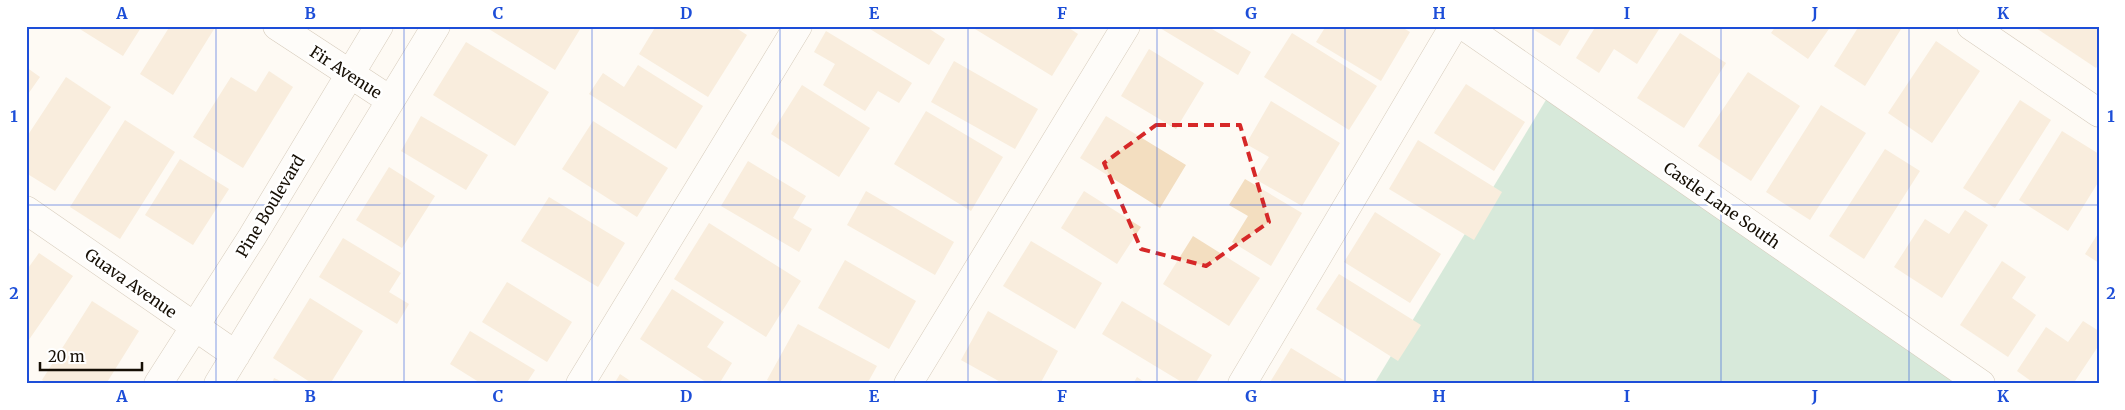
<svg xmlns="http://www.w3.org/2000/svg" width="2125" height="410" font-family="Merriweather,serif">
	<style>
		.green { fill: #a9d6ba }
		.building { fill: #f3dec0 }
		.lines { fill: none; stroke-linecap: round; stroke-linejoin: round }
		.street-casing { stroke: #a89478; stroke-width: 29 }
		.street { stroke: #fff; stroke-width: 28 }
		.marked { fill: none; stroke: #d62828; stroke-width: 4; stroke-dasharray: 10 6; stroke-linejoin: round }
		.grid { fill: none; stroke: #1d4ed8; stroke-width: 1; stroke-opacity: 0.55 }
		.labels { text-anchor: middle; stroke-width: 5; stroke-linejoin: round; paint-order: stroke }
		.street-label { font-size: 16px; fill: #160f05; stroke: #fff }
		.neatline { fill: none; stroke: #1d4ed8; stroke-width: 2 }
		.grid-label { font-size: 16px; text-anchor: middle; font-weight: bold; fill: #1d4ed8 }
	</style>
	<rect width="100%" height="100%" fill="#fefaf4"/>
	<path class="green" d="M 1555,85 L 1989,384 L 1374,384 Z"/>
	<path class="building" d="M 75,26 L 142,26 L 123,56 Z
		M 170,26 L 216,26 L 173,95 L 140,74 Z
		M 484,26 L 582,26 L 555,70 Z
		M 656,26 L 733,26 L 747,35 L 708,97 L 639,54 Z
		M 865,26 L 925,26 L 945,39 L 929,65 Z
		M 976,26 L 1066,26 L 1078,34 L 1052,76 L 975,29 Z
		M 1161,26 L 1214,26 L 1212,29 L 1251,52 L 1238,75 L 1160,28 Z
		M 1326,26 L 1400,26 L 1410,32 L 1381,81 L 1316,42 Z
		M 1528,26 L 1572,26 L 1560,46 Z
		M 1596,26 L 1661,26 L 1637,64 L 1614,49 L 1599,73 L 1576,58 Z
		M 1776,26 L 1831,26 L 1808,59 L 1771,33 Z
		M 1859,26 L 1903,26 L 1865,86 L 1834,66 Z
		M 2033,26 L 2099,26 L 2099,64 L 2096,68 Z
		M 826,31 L 912,83 L 899,103 L 878,91 L 865,111 L 823,85 L 835,64 L 814,52 Z
		M 1292,33 L 1377,86 L 1349,130 L 1264,77 Z
		M 1680,33 L 1726,63 L 1684,128 L 1637,98 Z
		M 1936,41 L 1980,71 L 1932,143 L 1888,113 Z
		M 466,42 L 549,92 L 515,146 L 433,95 Z
		M 1149,49 L 1204,83 L 1176,129 L 1121,96 Z
		M 954,61 L 1038,109 L 1015,149 L 931,102 Z
		M 638,65 L 703,106 L 676,149 L 589,94 L 603,73 L 624,87 Z
		M 26,67 L 40,77 L 26,97 Z
		M 269,71 L 293,87 L 243,168 L 193,137 L 231,77 L 256,92 Z
		M 1748,72 L 1800,106 L 1751,181 L 1698,146 Z
		M 66,77 L 111,107 L 55,191 L 26,173 L 26,138 Z
		M 1466,84 L 1525,122 L 1494,171 L 1434,133 Z
		M 802,85 L 870,128 L 839,177 L 771,134 Z
		M 2020,100 L 2051,120 L 1995,208 L 1963,188 Z
		M 1271,101 L 1340,143 L 1302,206 L 1255,179 L 1269,157 L 1246,144 Z
		M 1821,105 L 1866,133 L 1810,220 L 1766,192 Z
		M 926,111 L 1003,157 L 971,211 L 894,164 Z
		M 421,116 L 488,155 L 466,190 L 401,151 Z
		M 1106,116 L 1186,165 L 1160,208 L 1080,158 Z
		M 125,120 L 175,152 L 120,239 L 70,207 Z
		M 593,121 L 668,168 L 637,217 L 562,169 Z
		M 2062,131 L 2099,154 L 2099,181 L 2068,231 L 2019,200 Z
		M 1418,140 L 1502,192 L 1474,240 L 1389,189 Z
		M 1885,149 L 1920,171 L 1864,259 L 1829,236 Z
		M 180,159 L 229,189 L 193,245 L 145,215 Z
		M 748,161 L 806,196 L 793,218 L 812,229 L 799,252 L 721,206 Z
		M 389,167 L 435,196 L 402,248 L 356,220 Z
		M 1245,179 L 1302,213 L 1271,266 L 1232,242 L 1248,216 L 1229,205 Z
		M 866,191 L 954,242 L 935,275 L 847,225 Z
		M 1084,191 L 1141,227 L 1117,264 L 1061,228 Z
		M 549,197 L 625,243 L 598,287 L 521,241 Z
		M 1965,210 L 1988,225 L 1942,298 L 1894,267 L 1925,219 L 1949,234 Z
		M 1375,212 L 1441,254 L 1410,303 L 1344,262 Z
		M 709,223 L 801,281 L 766,337 L 674,279 Z
		M 2099,232 L 2099,263 L 2085,254 Z
		M 1193,236 L 1260,278 L 1229,326 L 1163,284 Z
		M 343,238 L 401,273 L 389,292 L 409,304 L 397,324 L 319,277 Z
		M 1031,241 L 1102,283 L 1075,329 L 1003,286 Z
		M 39,253 L 73,276 L 26,344 L 26,271 Z
		M 845,260 L 916,301 L 889,349 L 818,308 Z
		M 2002,261 L 2026,277 L 2012,298 L 2036,315 L 2008,357 L 1960,325 Z
		M 1339,274 L 1421,325 L 1398,361 L 1316,309 Z
		M 507,282 L 572,322 L 547,362 L 482,322 Z
		M 672,289 L 724,322 L 707,347 L 732,363 L 719,384 L 709,384 L 640,339 Z
		M 310,298 L 363,331 L 330,384 L 313,384 L 273,358 Z
		M 92,301 L 139,331 L 106,384 L 48,384 L 42,380 Z
		M 1122,301 L 1212,355 L 1195,384 L 1185,384 L 1102,334 Z
		M 988,311 L 1058,351 L 1040,384 L 1004,384 L 961,360 Z
		M 2083,321 L 2099,331 L 2099,345 L 2073,384 L 2035,384 L 2017,371 L 2046,327 L 2068,342 Z
		M 798,324 L 877,366 L 867,384 L 774,384 L 767,380 Z
		M 470,331 L 535,370 L 526,384 L 482,384 L 450,364 Z
		M 1291,348 L 1350,384 L 1269,384 Z
		M 620,374 L 635,384 L 614,384 Z
		M 1137,377 L 1147,384 L 1133,384 Z
		M 274,378 L 287,384 L 272,384 Z"/>
	<g class="lines">
		<defs>
			<path id="street" d="M 277,26 L 390,100
				M 1464,26 L 1981,384
				M 1971,26 L 2099,113
				M 26,210 L 236,355
				M 158,384 L 252,237 L 379,26
				M 218,384 L 436,26
				M 580,384 L 798,26
				M 908,384 L 1126,26
				M 1242,384 L 1454,26"/>
		</defs>
		<use href="#street" class="street-casing"/>
		<use href="#street" class="street"/>
	</g>
	<path d="M0 0H2125V410H0ZM 1156,125 L 1240,125 L 1269,222 L 1206,266 L 1141,249 L 1104,163 Z" fill="#fefaf4" fill-opacity=".55" fill-rule="evenodd"/>
	<path class="marked" d="M 1156,125 L 1240,125 L 1269,222 L 1206,266 L 1141,249 L 1104,163 Z"/>
	<path class="grid" d="M 216,26 L 216,384M 404,26 L 404,384M 592,26 L 592,384M 780,26 L 780,384M 968,26 L 968,384M 1157,26 L 1157,384M 1345,26 L 1345,384M 1533,26 L 1533,384M 1721,26 L 1721,384M 1909,26 L 1909,384M 26,205 L 2099,205"/>
	<g class="labels">
		<g class="street-label">
			<text transform="translate(346 72) rotate(33)" y="6">Fir Avenue</text>
			<text transform="translate(1722 205) rotate(35)" y="6">Castle Lane South</text>
			<text transform="translate(270 206) rotate(-59)" y="6">Pine Boulevard</text>
			<text transform="translate(131 283) rotate(35)" y="6">Guava Avenue</text>
		</g>
	</g>
	<rect width="2125" height="410" fill="none" stroke="#ffffff" stroke-width="55"/>
	<path d="M40 362v8h102v-8" fill="none" stroke="#160f05" stroke-width="2.5"/>
	<text x="48" y="362" font-size="15" fill="#160f05" stroke="#ffffff" stroke-width="4" paint-order="stroke">20 m</text>
	<rect x="28" y="28" width="2070" height="354" class="neatline"/>
	<g class="grid-label">
		<text x="122" y="19">A</text>
		<text x="310" y="19">B</text>
		<text x="498" y="19">C</text>
		<text x="686" y="19">D</text>
		<text x="874" y="19">E</text>
		<text x="1062" y="19">F</text>
		<text x="1251" y="19">G</text>
		<text x="1439" y="19">H</text>
		<text x="1627" y="19">I</text>
		<text x="1815" y="19">J</text>
		<text x="2003" y="19">K</text>
		<text x="14" y="122">1</text>
		<text x="2111" y="122">1</text>
		<text x="14" y="299">2</text>
		<text x="2111" y="299">2</text>
		<text x="122" y="402">A</text>
		<text x="310" y="402">B</text>
		<text x="498" y="402">C</text>
		<text x="686" y="402">D</text>
		<text x="874" y="402">E</text>
		<text x="1062" y="402">F</text>
		<text x="1251" y="402">G</text>
		<text x="1439" y="402">H</text>
		<text x="1627" y="402">I</text>
		<text x="1815" y="402">J</text>
		<text x="2003" y="402">K</text>
	</g>
</svg>
